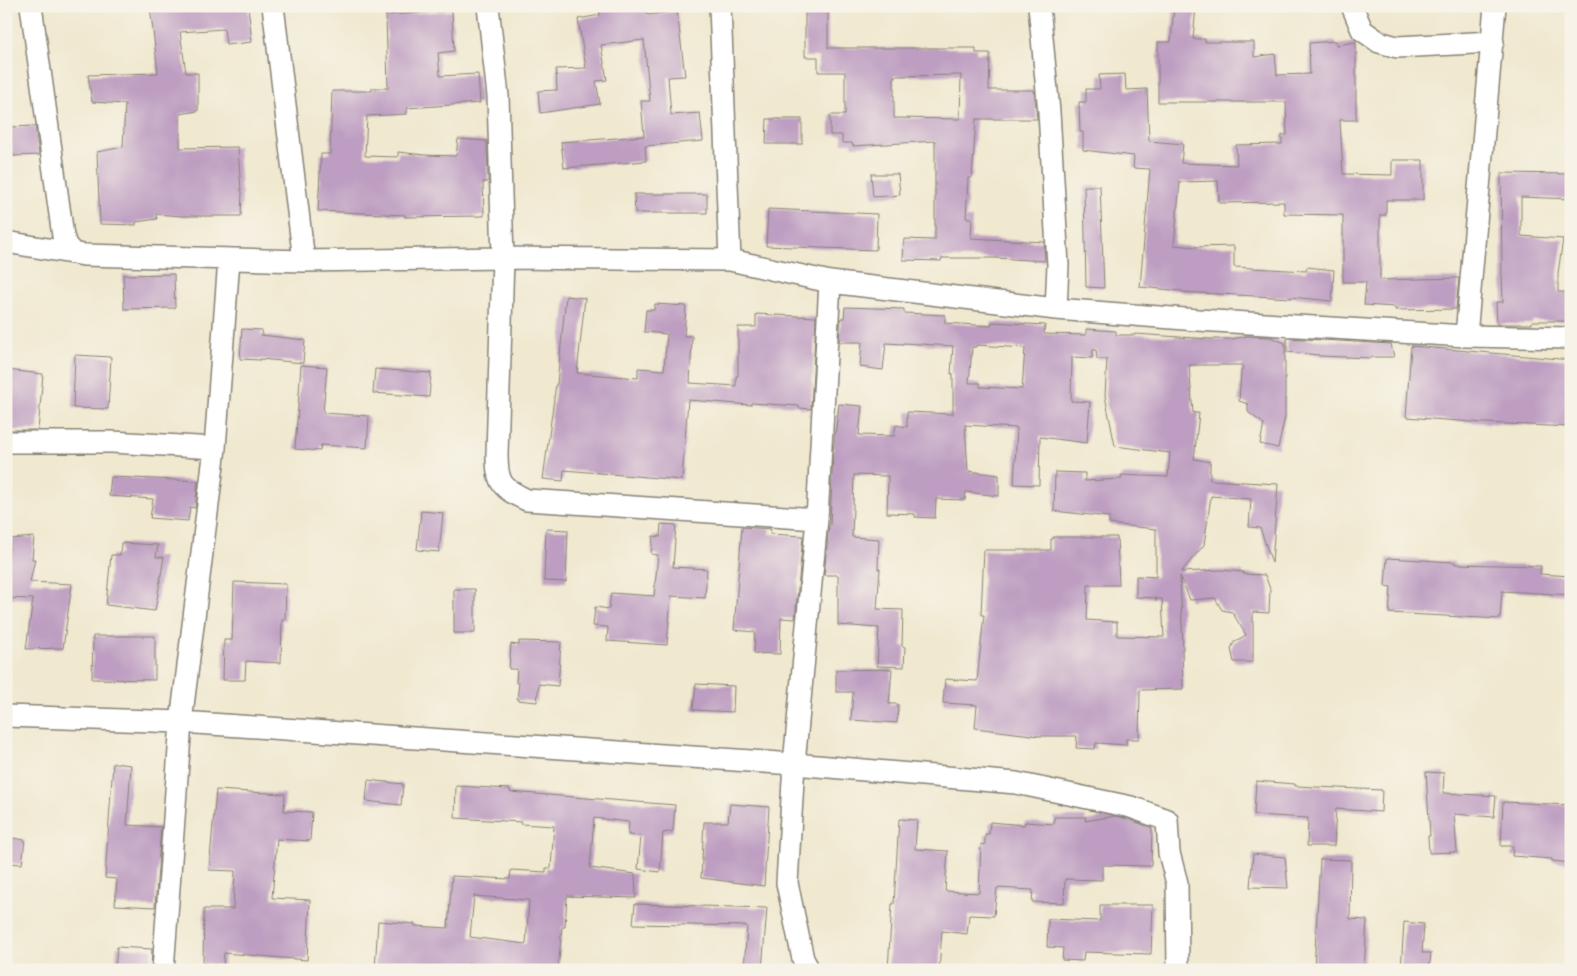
<svg xmlns="http://www.w3.org/2000/svg" width="1577" height="976" font-family="'Patrick Hand',sans-serif">
	<style>
		.building { fill: #bd9dc1; fill-rule: evenodd }
		.lines { fill: none; stroke-linecap: round; stroke-linejoin: round }
		.minor-casing { stroke: #868276; stroke-width: 24 }
		.minor { stroke: #fff; stroke-width: 21 }
	</style>
	<rect width="100%" height="100%" fill="#f7f3e8"/>
	<filter id="ink" filterUnits="userSpaceOnUse"><feTurbulence type="fractalNoise" baseFrequency=".02" numOctaves="2"/><feDisplacementMap in="SourceGraphic" scale="10" xChannelSelector="R" yChannelSelector="G"/><feConvolveMatrix kernelMatrix="1 2 1 2 8 2 1 2 1" color-interpolation-filters="sRGB"/></filter>
	<filter id="wash" filterUnits="userSpaceOnUse"><feTurbulence type="fractalNoise" baseFrequency=".0096" numOctaves="4" result="noise"/><feDisplacementMap in="SourceGraphic" scale="20" xChannelSelector="R" yChannelSelector="G"/><feGaussianBlur stdDeviation="1.12" result="paint"/><feColorMatrix in="noise" values="0 0 0 0 0 0 0 0 0 0 0 0 0 0 0 0 0 1.4 0 .05"/><feComposite in="paint" operator="in"/></filter>
	<g filter="url(#wash)">
		<rect width="100%" height="100%" fill="#f0e8cf"/>
		<g id="blocks">
			<path class="building" d="M 150,6 L 248,6 L 252,42 L 226,45 L 224,29 L 180,32 L 186,73 L 198,73 L 198,111 L 180,114 L 180,148 L 238,147 L 241,191 L 242,192 L 241,216 L 182,216 L 156,214 L 157,219 L 136,222 L 136,225 L 100,224 L 97,152 L 123,147 L 125,104 L 92,102 L 88,75 L 158,73 Z
				M 599,6 L 647,6 L 647,15 L 677,11 L 685,76 L 668,77 L 671,115 L 700,113 L 703,141 L 645,146 L 646,161 L 564,168 L 561,142 L 644,136 L 641,101 L 650,101 L 644,40 L 601,45 L 607,80 L 596,81 L 600,104 L 540,113 L 538,91 L 557,90 L 556,69 L 586,68 L 578,19 L 600,15 Z
				M 805,6 L 828,6 L 828,48 L 976,48 L 976,53 L 990,53 L 989,90 L 1034,90 L 1037,119 L 976,119 L 972,178 L 968,178 L 966,218 L 972,218 L 971,238 L 1044,242 L 1045,261 L 996,258 L 942,258 L 941,261 L 903,260 L 904,239 L 935,240 L 935,141 L 853,146 L 852,143 L 842,143 L 842,135 L 830,135 L 830,115 L 845,115 L 845,72 L 818,72 L 818,57 L 805,57 ZM 961,75 L 960,119 L 894,118 L 894,76 Z
				M 1174,6 L 1196,6 L 1193,39 L 1205,39 L 1205,42 L 1254,42 L 1254,57 L 1275,54 L 1277,75 L 1310,74 L 1309,43 L 1336,41 L 1336,45 L 1356,42 L 1356,120 L 1340,120 L 1343,174 L 1392,175 L 1392,160 L 1423,160 L 1423,200 L 1386,200 L 1386,215 L 1380,215 L 1380,280 L 1459,278 L 1456,309 L 1395,310 L 1395,307 L 1364,305 L 1366,282 L 1343,282 L 1343,215 L 1284,214 L 1284,202 L 1219,203 L 1218,181 L 1180,182 L 1174,245 L 1195,247 L 1234,246 L 1234,267 L 1306,271 L 1307,267 L 1334,270 L 1332,301 L 1291,297 L 1291,298 L 1182,292 L 1182,291 L 1140,287 L 1150,169 L 1133,168 L 1134,156 L 1083,150 L 1083,132 L 1080,132 L 1079,102 L 1086,102 L 1086,89 L 1100,89 L 1099,75 L 1125,74 L 1126,90 L 1147,89 L 1149,141 L 1183,144 L 1181,163 L 1237,165 L 1236,145 L 1282,144 L 1282,135 L 1287,135 L 1286,102 L 1158,102 L 1158,42 L 1171,42 Z
				M 452,11 L 454,51 L 438,53 L 440,76 L 478,74 L 480,103 L 407,108 L 407,114 L 367,116 L 365,156 L 398,157 L 398,152 L 424,155 L 456,156 L 458,139 L 487,141 L 488,182 L 483,182 L 484,216 L 405,217 L 405,215 L 318,211 L 321,154 L 330,154 L 332,91 L 372,91 L 372,88 L 388,88 L 386,15 Z
				M 767,119 L 802,119 L 802,144 L 766,144 Z
				M 35,126 L 39,155 L 13,156 L 10,127 Z
				M 1501,173 L 1571,174 L 1571,199 L 1521,197 L 1521,236 L 1563,239 L 1558,273 L 1558,292 L 1571,292 L 1571,321 L 1532,321 L 1532,324 L 1497,324 L 1496,302 L 1503,302 L 1502,274 Z
				M 871,174 L 898,174 L 900,195 L 873,197 Z
				M 1084,186 L 1100,186 L 1104,288 L 1086,287 Z
				M 634,194 L 707,194 L 707,213 L 635,213 Z
				M 768,209 L 877,214 L 876,250 L 766,246 Z
				M 174,274 L 175,308 L 124,309 L 123,275 Z
				M 566,296 L 585,298 L 577,373 L 638,378 L 638,368 L 664,370 L 667,334 L 644,332 L 646,310 L 654,310 L 655,304 L 686,306 L 684,336 L 692,336 L 690,383 L 736,386 L 736,376 L 738,376 L 738,327 L 756,327 L 756,314 L 816,317 L 811,409 L 799,408 L 799,406 L 751,403 L 751,405 L 688,400 L 682,480 L 564,470 L 563,481 L 543,479 L 556,384 L 557,384 Z
				M 845,307 L 904,309 L 904,313 L 945,315 L 945,323 L 991,326 L 992,322 L 1045,325 L 1044,334 L 1086,335 L 1086,329 L 1116,331 L 1116,335 L 1135,335 L 1135,334 L 1209,339 L 1232,339 L 1247,336 L 1270,337 L 1285,343 L 1285,417 L 1278,448 L 1260,444 L 1264,424 L 1248,412 L 1248,404 L 1239,401 L 1241,372 L 1243,365 L 1189,365 L 1193,413 L 1199,413 L 1194,459 L 1210,462 L 1210,480 L 1278,484 L 1272,563 L 1260,528 L 1249,527 L 1251,499 L 1211,496 L 1204,545 L 1181,572 L 1221,570 L 1243,572 L 1243,574 L 1265,575 L 1270,589 L 1269,613 L 1253,612 L 1253,662 L 1234,662 L 1231,649 L 1234,642 L 1246,635 L 1232,612 L 1222,610 L 1215,598 L 1190,600 L 1180,576 L 1183,649 L 1182,649 L 1183,689 L 1140,690 L 1139,739 L 1126,739 L 1126,745 L 1096,743 L 1095,749 L 1076,748 L 1077,736 L 1039,736 L 975,728 L 977,705 L 943,703 L 945,679 L 977,681 L 984,615 L 981,615 L 984,550 L 1051,550 L 1051,539 L 1053,539 L 1053,537 L 1117,537 L 1119,585 L 1088,585 L 1087,620 L 1117,622 L 1117,636 L 1164,637 L 1162,599 L 1157,599 L 1156,601 L 1156,598 L 1136,597 L 1136,576 L 1156,577 L 1156,529 L 1109,524 L 1109,517 L 1054,511 L 1055,472 L 1085,473 L 1085,481 L 1122,479 L 1121,475 L 1168,477 L 1170,453 L 1115,446 L 1105,396 L 1107,359 L 1097,359 L 1096,350 L 1093,350 L 1092,358 L 1072,357 L 1071,401 L 1090,402 L 1087,443 L 1040,437 L 1039,485 L 1014,484 L 1017,428 L 965,425 L 968,471 L 999,475 L 999,496 L 966,492 L 965,500 L 936,499 L 935,518 L 915,517 L 915,514 L 887,513 L 888,476 L 854,475 L 852,537 L 879,539 L 878,569 L 880,569 L 877,609 L 903,610 L 902,646 L 905,647 L 904,667 L 877,666 L 879,628 L 838,625 L 838,575 L 824,575 L 829,525 L 830,525 L 833,451 L 839,404 L 862,406 L 859,435 L 894,436 L 896,425 L 907,427 L 907,412 L 953,414 L 953,374 L 951,374 L 953,346 L 903,343 L 903,344 L 886,343 L 883,370 L 860,367 L 862,342 L 839,342 L 841,318 L 844,318 ZM 976,345 L 1025,348 L 1022,389 L 980,387 L 980,383 L 969,383 L 972,347 L 976,347 Z
				M 242,329 L 262,330 L 261,335 L 305,340 L 303,363 L 260,359 L 260,360 L 240,359 Z
				M 1287,338 L 1391,344 L 1394,357 L 1372,357 L 1372,358 L 1319,356 L 1319,355 L 1287,352 Z
				M 1411,346 L 1571,360 L 1571,427 L 1485,423 L 1406,417 Z
				M 75,355 L 111,357 L 108,409 L 73,408 Z
				M 301,365 L 327,367 L 323,413 L 369,416 L 367,448 L 321,445 L 320,451 L 295,449 Z
				M 375,369 L 431,373 L 429,397 L 373,393 Z
				M 6,370 L 43,374 L 38,430 L 6,430 Z
				M 111,477 L 198,481 L 195,508 L 190,507 L 188,521 L 150,518 L 153,499 L 109,496 Z
				M 421,511 L 443,513 L 439,552 L 417,550 Z
				M 661,524 L 676,525 L 673,567 L 707,569 L 705,598 L 671,596 L 667,645 L 607,641 L 608,627 L 593,626 L 595,607 L 609,609 L 611,593 L 654,596 L 658,555 L 651,554 L 653,536 L 660,537 Z
				M 742,527 L 771,529 L 770,534 L 803,536 L 795,619 L 781,618 L 780,654 L 754,653 L 755,632 L 734,630 Z
				M 546,529 L 568,530 L 566,582 L 544,581 Z
				M 34,537 L 32,559 L 35,559 L 30,582 L 72,584 L 63,648 L 26,649 L 33,599 L 6,598 L 6,558 L 8,558 L 10,539 Z
				M 121,543 L 158,545 L 156,557 L 164,557 L 155,611 L 106,605 L 111,555 L 120,555 Z
				M 1387,558 L 1455,562 L 1455,564 L 1541,566 L 1540,574 L 1571,576 L 1571,595 L 1502,591 L 1500,619 L 1389,613 L 1391,587 L 1385,586 Z
				M 234,582 L 286,584 L 285,620 L 282,620 L 281,663 L 246,661 L 245,680 L 223,680 L 224,640 L 232,640 Z
				M 454,589 L 475,589 L 475,633 L 454,633 Z
				M 93,636 L 155,636 L 155,680 L 92,679 Z
				M 519,641 L 561,642 L 558,686 L 539,684 L 537,702 L 517,700 L 519,683 L 516,683 L 517,669 L 509,669 L 511,644 L 519,645 Z
				M 892,669 L 889,704 L 898,704 L 897,723 L 851,720 L 853,692 L 836,692 L 836,670 Z
				M 696,684 L 734,686 L 733,712 L 693,710 Z
				M 113,763 L 131,765 L 127,825 L 161,827 L 155,907 L 115,905 L 117,879 L 105,878 Z
				M 1426,772 L 1444,773 L 1443,793 L 1496,796 L 1494,817 L 1454,814 L 1457,852 L 1429,853 L 1428,836 L 1430,836 Z
				M 368,780 L 403,784 L 401,805 L 366,801 Z
				M 1256,781 L 1295,784 L 1295,786 L 1382,790 L 1381,812 L 1336,809 L 1334,846 L 1307,846 L 1308,818 L 1254,815 Z
				M 456,786 L 510,789 L 510,792 L 675,805 L 673,831 L 663,833 L 660,872 L 638,869 L 641,836 L 628,835 L 629,822 L 594,818 L 590,868 L 635,874 L 636,898 L 567,896 L 565,927 L 562,927 L 558,970 L 517,970 L 468,964 L 468,970 L 375,970 L 378,921 L 415,924 L 415,926 L 448,928 L 452,876 L 510,879 L 511,870 L 546,872 L 546,868 L 551,868 L 554,826 L 520,824 L 521,822 L 455,818 ZM 474,896 L 529,900 L 526,944 L 470,937 Z
				M 216,790 L 285,794 L 284,811 L 312,812 L 310,841 L 277,839 L 272,898 L 310,900 L 307,960 L 224,953 L 223,966 L 203,963 L 204,909 L 233,909 L 235,871 L 209,870 Z
				M 1503,802 L 1571,805 L 1571,863 L 1552,861 L 1552,859 L 1512,856 L 1513,846 L 1501,846 Z
				M 730,804 L 769,807 L 764,886 L 701,878 L 704,822 L 728,822 Z
				M 1115,816 L 1128,819 L 1152,828 L 1151,866 L 1102,865 L 1102,880 L 1065,879 L 1064,903 L 1032,902 L 1033,890 L 997,888 L 994,916 L 969,915 L 967,934 L 942,931 L 939,970 L 888,970 L 892,904 L 894,904 L 899,819 L 917,820 L 915,849 L 948,851 L 945,891 L 979,893 L 981,844 L 985,845 L 985,834 L 989,834 L 990,822 L 1024,825 L 1025,822 L 1054,824 L 1054,817 L 1086,817 L 1085,821 Z
				M 6,837 L 25,840 L 22,864 L 6,863 Z
				M 1253,854 L 1285,857 L 1288,888 L 1250,887 Z
				M 1320,859 L 1351,860 L 1350,919 L 1367,920 L 1364,970 L 1314,970 Z
				M 635,904 L 767,908 L 762,970 L 744,970 L 747,926 L 633,924 Z
				M 1100,905 L 1153,905 L 1151,954 L 1084,952 L 1083,961 L 1062,960 L 1063,948 L 1047,947 L 1048,919 L 1100,921 Z
				M 1404,922 L 1424,924 L 1422,953 L 1431,953 L 1429,970 L 1401,970 Z
				M 117,947 L 152,949 L 151,969 L 135,968 L 135,970 L 115,970 Z"/>
		</g>
	</g>
	<g filter="url(#ink)">
		<use href="#blocks" fill-opacity="0" stroke="#868276" stroke-width="1"/>
		<g class="lines">
			<defs>
				<path id="minor" d="M 31,6 L 63,236 L 66,245 L 72,252
					M 273,6 L 304,261
					M 488,6 L 498,96 L 503,258 L 497,454 C 497,483 501,488 527,500 L 817,519
					M 720,6 L 730,260
					M 1039,6 L 1049,112 L 1058,265 L 1056,309
					M 1352,6 L 1362,30 L 1379,42 L 1397,47 L 1493,42
					M 6,242 L 84,255 L 304,261 L 503,258 L 730,260 L 830,282 L 1056,309 L 1198,320 L 1466,336 L 1571,338
					M 1466,336 L 1495,6
					M 6,442 L 112,442 L 215,448
					M 6,716 L 181,722 L 794,764 L 1016,783 L 1131,807 L 1167,820 L 1169,853 L 1177,883 L 1178,970
					M 163,970 L 181,722 L 215,448 L 229,259
					M 809,970 L 803,959 L 787,883 L 794,764 L 817,519 L 830,282"/>
			</defs>
			<use href="#minor" class="minor-casing"/>
			<use href="#minor" class="minor"/>
		</g>
	</g>
	<rect width="1577" height="976" fill="none" stroke="#f7f3e8" stroke-width="25"/>
</svg>
